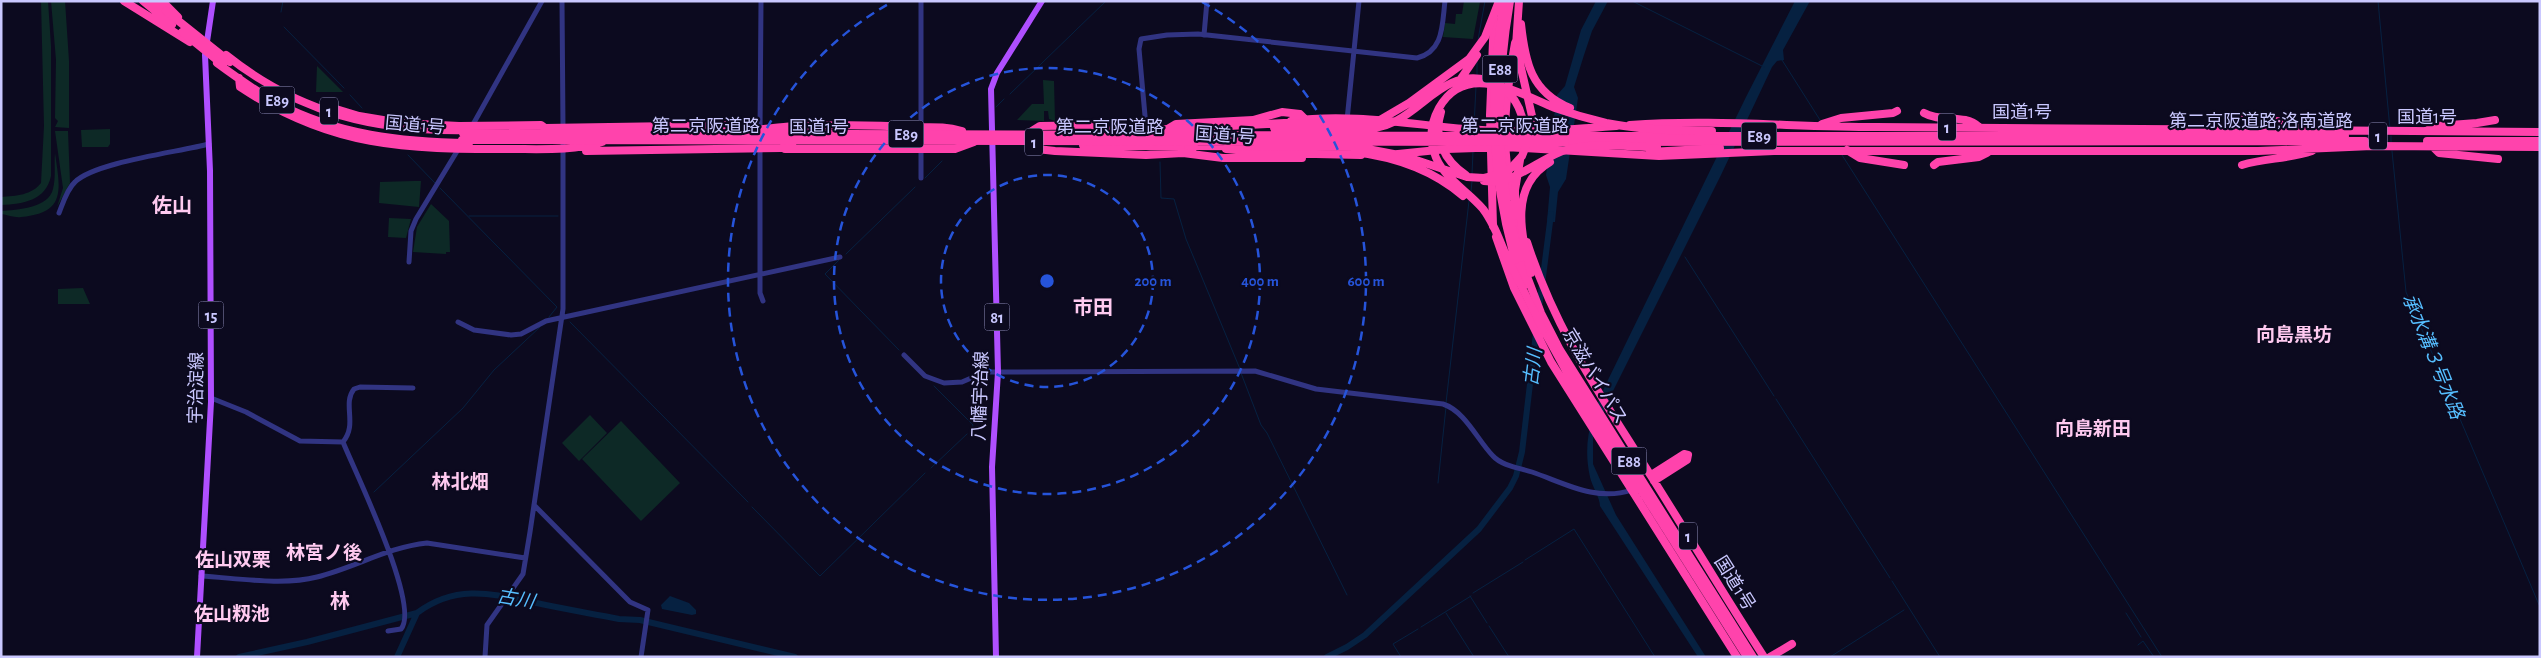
<svg xmlns="http://www.w3.org/2000/svg" width="2541" height="658" font-family="'Alegreya Sans','Noto Sans JP',sans-serif">
	<style>
		.green { fill: #0d2926 }
		.water { fill: #062141 }
		.lines { fill: none; stroke-linecap: round; stroke-linejoin: round }
		.stream { stroke: #062141; stroke-width: 1 }
		.river { stroke: #062141; stroke-width: 6 }
		.minor { stroke: #313482; stroke-width: 5 }
		.major { stroke: #af4fff; stroke-width: 6 }
		.highway { stroke: #ff43ac; stroke-width: 8 }
		.highway-bridge { stroke: #ff43ac; stroke-width: 8 }
		.ring { fill: none; stroke: #2654da; stroke-width: 2.5; stroke-dasharray: 9 6 }
		.labels { text-anchor: middle; stroke-width: 4.5; stroke-linejoin: round; paint-order: stroke }
		.shield { fill: #0c0a1f; stroke: #918fbc; stroke-width: 1 }
		.shield-label { font-size: 16px; font-weight: bold; fill: #cac8ff }
		.street-label { font-size: 18px; fill: #cac8ff; stroke: #0c0a1f }
		.neighbourhood-label { font-size: 19px; font-weight: bold; fill: #ffcaf0; stroke: #0c0a1f }
		.water-label { font-size: 19px; font-style: italic; fill: #56beff; stroke: #0c0a1f }
		.quarter-label { font-size: 20px; font-weight: bold; fill: #ffcaf0; stroke: #0c0a1f }
		.centre { fill: #2654da; stroke: #0c0a1f; stroke-width: 2.5 }
		.ring-label { font-size: 15px; text-anchor: middle; font-weight: bold; fill: #2654da; stroke: #0c0a1f; stroke-width: 4.5; stroke-linejoin: round; paint-order: stroke }
	</style>
	<rect width="100%" height="100%" fill="#0c0a1f"/>
	<path class="green" d="M 41,1 L 48,1 L 51,46 L 51,176 C 46,200 24,204 1,205 L 1,197 C 16,196 32,195 41,183 L 44,126 Z
		M 51,1 L 65,1 L 69,61 L 69,128 L 55,127 L 58,121 L 55,118 L 56,60 Z
		M 1464,1 L 1480,2 L 1473,39 L 1443,37 L 1445,23 L 1455,24 L 1456,14 L 1462,14 Z
		M 317,66 L 343,92 L 316,92 Z
		M 1043,80 L 1054,81 L 1055,121 L 1049,119 L 1048,111 L 1044,111 L 1044,121 L 1017,120 L 1032,104 L 1044,104 Z
		M 110,129 L 110,144 L 108,147 L 82,147 L 81,130 Z
		M 55,131 L 68,131 L 70,183 L 57,207 L 63,188 Z
		M 55,153 C 60,189 67,213 21,217 C 15,218 8,215 1,214 L 1,211 C 17,210 49,208 53,189 C 56,177 54,164 55,153 Z
		M 414,181 L 421,181 L 419,207 L 379,203 L 380,182 Z
		M 431,204 L 449,221 L 450,252 L 446,252 L 446,254 L 413,252 L 417,227 Z
		M 389,218 L 411,219 L 406,238 L 388,237 Z
		M 83,288 L 90,304 L 58,304 L 58,289 Z
		M 590,415 L 607,433 L 579,461 L 562,443 Z
		M 621,421 L 680,483 L 641,521 L 582,459 Z"/>
	<path class="water" d="M 1596,1 L 1608,1 L 1592,31 L 1584,55 L 1574,87 L 1578,98 L 1566,179 L 1558,192 L 1555,222 L 1547,222 L 1550,187 L 1546,175 L 1557,95 L 1565,86 L 1581,30 Z
		M 1795,1 L 1810,1 L 1783,50 L 1784,60 L 1777,61 L 1772,67 L 1721,175 L 1610,397 L 1593,437 L 1593,464 L 1616,515 L 1706,657 L 1698,657 L 1600,506 C 1600,498 1592,486 1590,477 C 1582,441 1592,414 1607,382 L 1746,97 Z
		M 670,596 L 689,603 L 696,610 L 696,614 L 692,615 L 662,609 L 661,605 Z"/>
	<g class="lines">
		<path class="stream" d="M 1632,1 L 1764,67
			M 2378,1 L 2390,129
			M 281,12 L 283,1
			M 284,27 L 344,88
			M 1478,40 L 1485,1
			M 1782,60 L 1820,120
			M 1477,75 L 1477,61
			M 1010,94 L 1106,1
			M 350,95 L 362,108
			M 996,107 L 1004,99
			M 1474,127 L 1476,86
			M 2391,136 L 2391,144
			M 2392,151 L 2406,292 L 2540,607
			M 408,155 L 435,183
			M 1842,155 L 2162,657
			M 1160,162 L 1161,198 L 1174,199 L 1186,239 L 1240,369
			M 1472,175 L 1473,151
			M 925,178 L 942,161
			M 440,188 L 557,307 L 549,317
			M 1471,192 L 1472,181
			M 469,216 L 558,216
			M 846,254 L 915,187
			M 1685,257 L 1774,396
			M 839,260 L 825,274 L 899,350
			M 570,322 L 748,502
			M 1241,373 L 1261,425 L 1267,433 L 1347,595
			M 934,386 L 973,425 L 972,428
			M 1776,399 L 1890,578
			M 1446,403 L 1469,201
			M 931,468 L 967,434
			M 1438,483 L 1446,407
			M 374,492 L 463,408 L 494,370 L 540,327
			M 752,507 L 820,576 L 925,473
			M 1525,560 L 1574,529 L 1655,657
			M 1892,581 L 1940,657
			M 1473,593 L 1523,562
			M 1470,596 L 1487,623
			M 1446,613 L 1474,657
			M 2126,613 L 2141,637
			M 1489,626 L 1509,657
			M 1421,627 L 1471,596
			M 2138,645 L 2143,641 L 2154,657
			M 1401,657 L 1393,644 L 1418,629
			M 1830,657 L 1904,610"/>
		<path class="river" d="M 1539,308 L 1551,214
			M 239,657 L 307,642 L 417,613 C 460,581 499,596 546,605 C 570,610 594,614 619,619 L 640,620 L 795,657
			M 397,657 L 417,613
			M 1327,657 L 1347,647 L 1365,635 L 1479,529 L 1510,488 L 1516,476 L 1522,452 L 1536,333"/>
		<path class="minor" d="M 562,1 L 563,128
			M 1204,35 L 1207,1
			M 1347,120 L 1359,1
			M 471,128 L 542,1
			M 921,128 L 921,1
			M 760,131 L 761,1
			M 1147,138 L 1139,49 L 1141,39 L 1167,35 L 1198,34 L 1417,58 C 1444,51 1442,25 1445,1
			M 760,147 L 760,293 L 763,301
			M 921,178 L 921,147
			M 59,213 C 63,203 67,189 75,182 C 95,162 179,152 209,144
			M 409,262 L 411,231 L 416,219 L 459,148
			M 458,322 L 474,330 L 511,335 L 521,334 L 546,321 L 840,257
			M 904,355 L 925,376 L 944,383 L 962,382 L 985,372 L 1255,371 L 1316,389 L 1443,404 C 1465,411 1478,441 1493,456 C 1502,466 1520,468 1532,472 C 1564,483 1596,502 1632,490
			M 211,398 L 246,412 L 300,441 L 343,442 C 355,472 421,606 401,629 L 388,631
			M 343,442 C 358,424 342,404 354,389 L 360,387 L 413,388
			M 534,505 L 630,602 L 648,610 L 641,657
			M 201,576 C 236,578 283,586 317,577 C 354,568 388,547 427,543 L 525,558
			M 485,657 L 487,625 L 523,574 L 530,532 L 563,309 L 563,137"/>
		<path class="major" d="M 197,657 L 211,402 L 210,171 L 205,55 L 213,1
			M 996,657 L 992,467 L 998,372 L 991,89 L 997,73 L 1042,1"/>
		<path class="highway" d="M 124,1 L 190,42
			M 143,1 L 172,25
			M 153,1 L 166,11
			M 162,1 L 178,17
			M 226,55 C 300,114 377,132 470,130
			M 217,63 C 236,77 256,91 277,103 C 337,135 402,142 469,143
			M 239,78 L 240,87 C 332,148 405,149 511,149 C 540,149 574,151 602,142
			M 336,109 L 359,116 L 401,123 L 459,126 L 541,125 L 545,128 L 739,125 C 755,134 778,126 796,126 C 832,125 870,124 906,127 C 928,128 941,125 962,131
			M 1924,113 C 1941,123 1964,113 1979,127
			M 2239,115 L 2309,126 L 2313,131
			M 1291,121 C 1350,113 1407,124 1466,129 C 1516,133 1566,130 1616,126
			M 1822,124 L 1841,118 L 1893,113 L 1897,111
			M 1630,125 C 1712,119 1794,127 1876,127 C 2098,127 2319,132 2540,132
			M 1166,130 L 1176,124 L 1253,120 L 1282,112 L 1300,114 L 1305,119
			M 2428,130 L 2437,126 L 2477,123 L 2495,120
			M 1032,131 L 1040,126 L 1103,125 L 1109,132
			M 1565,136 L 2345,136
			M 2427,141 L 2540,141
			M 1030,142 L 1037,149 L 1055,151 L 1146,155 L 1183,153 L 1223,158 L 1302,158
			M 1565,142 L 2365,141
			M 1083,145 L 1194,147
			M 2432,146 L 2439,153 L 2498,159
			M 785,149 L 955,149 L 974,142
			M 1226,149 L 1267,153 L 1361,155
			M 1847,150 L 1860,158 L 1904,165
			M 586,151 L 781,148 L 791,146 L 793,142
			M 1398,154 L 1447,149 L 1505,147 L 1659,156 L 1774,151 L 2258,151 L 2372,146 L 2540,147
			M 1934,165 L 1938,162 L 1979,157 L 1987,153
			M 2242,165 C 2265,158 2289,159 2312,151
			M 1513,197 C 1499,145 1506,95 1515,43
			M 1515,216 L 1522,243
			M 1493,226 L 1490,115 L 1494,17
			M 1496,237 L 1514,288 L 1551,362 L 1737,657
			M 1527,242 C 1556,332 1602,397 1651,476 C 1689,536 1725,597 1764,657
			M 1520,258 L 1541,313 L 1560,350 L 1753,657
			M 1515,260 L 1524,285
			M 1541,325 L 1569,376 L 1747,657
			M 1651,475 L 1684,454 L 1688,455
			M 1654,481 L 1687,460 L 1688,455
			M 1770,657 L 1792,644"/>
		<path class="highway-bridge" d="M 1504,1 C 1489,92 1490,171 1515,260
			M 1510,1 C 1495,89 1495,173 1520,258
			M 166,11 L 230,62
			M 1521,24 C 1525,62 1531,92 1570,108
			M 182,32 L 223,65
			M 1460,80 L 1477,55
			M 1502,87 C 1519,100 1525,118 1524,139
			M 1441,112 C 1433,137 1444,161 1466,175
			M 1274,128 C 1310,129 1363,138 1396,121 C 1428,104 1447,70 1487,80
			M 1151,130 L 1284,123 L 1359,124 L 1380,120 L 1409,103 L 1469,59 L 1485,37 L 1499,1
			M 463,133 L 1565,136
			M 462,140 L 1565,142
			M 1188,146 L 1357,147 L 1404,156 L 1467,177 L 1484,178 L 1501,174 L 1511,168 L 1522,156 L 1531,133 L 1532,116 L 1516,46 L 1519,1
			M 1355,152 C 1395,157 1433,170 1463,196
			M 1650,152 L 1720,148
			M 1484,181 C 1517,185 1539,157 1569,149 C 1596,142 1629,147 1657,147
			M 1515,216 L 1515,190 L 1520,160
			M 1503,249 L 1543,330
			M 1505,253 C 1499,238 1493,222 1483,209 C 1467,190 1441,177 1434,152 C 1429,137 1432,121 1439,108 C 1466,60 1520,94 1555,108 C 1572,114 1589,119 1606,123 C 1641,130 1677,131 1712,131
			M 1531,273 C 1521,234 1509,186 1550,162"/>
	</g>
	<g class="ring">
		<circle cx="1047" cy="281" r="106"/>
		<circle cx="1047" cy="281" r="213"/>
		<path d="M1202 2A319 319 0 1 1 892 2"/>
	</g>
	<g class="labels">
		<g class="shield">
			<rect x="1482.5" y="55.5" width="35" height="27" rx="4"/>
			<rect x="259.5" y="86.5" width="35" height="27" rx="4"/>
			<rect x="320" y="97.5" width="18" height="27" rx="4"/>
			<rect x="1938" y="113.5" width="18" height="27" rx="4"/>
			<rect x="888.5" y="120.5" width="35" height="27" rx="4"/>
			<rect x="1741.5" y="122.5" width="35" height="27" rx="4"/>
			<rect x="2369" y="122.5" width="18" height="27" rx="4"/>
			<rect x="1025" y="128.5" width="18" height="27" rx="4"/>
			<rect x="198.5" y="301.5" width="25" height="27" rx="4"/>
			<rect x="984.5" y="303.5" width="25" height="27" rx="4"/>
			<rect x="1611.5" y="447.5" width="35" height="27" rx="4"/>
			<rect x="1679" y="522.5" width="18" height="27" rx="4"/>
		</g>
		<g class="shield-label">
			<text x="1500" y="75">E88</text>
			<text x="277" y="106">E89</text>
			<text x="329" y="117">1</text>
			<text x="1947" y="133">1</text>
			<text x="906" y="140">E89</text>
			<text x="1759" y="142">E89</text>
			<text x="2378" y="142">1</text>
			<text x="1034" y="148">1</text>
			<text x="211" y="321">15</text>
			<text x="997" y="323">81</text>
			<text x="1629" y="467">E88</text>
			<text x="1688" y="542">1</text>
		</g>
		<g class="street-label">
			<text x="2022" y="118">国道1号</text>
			<text x="2427" y="123">国道1号</text>
			<text x="2261" y="127">第二京阪道路;洛南道路</text>
			<text transform="translate(415 125) rotate(5)" y="6">国道1号</text>
			<text x="706" y="132">第二京阪道路</text>
			<text x="1515" y="132">第二京阪道路</text>
			<text x="819" y="133">国道1号</text>
			<text x="1110" y="133">第二京阪道路</text>
			<text transform="translate(1225 135) rotate(4)" y="6">国道1号</text>
			<text transform="translate(1595 376) rotate(59)" y="6">京滋バイパス</text>
			<text transform="translate(196 388) rotate(-89)" y="6">宇治淀線</text>
			<text transform="translate(980 396) rotate(-88)" y="6">八幡宇治線</text>
			<text transform="translate(1735 583) rotate(58)" y="6">国道1号</text>
		</g>
		<g class="neighbourhood-label">
			<text x="2294" y="341">向島黒坊</text>
			<text x="2093" y="435">向島新田</text>
			<text x="460" y="488">林北畑</text>
			<text x="324" y="559">林宮ノ後</text>
			<text x="233" y="566">佐山双栗</text>
			<text x="232" y="620">佐山籾池</text>
		</g>
		<g class="water-label">
			<text transform="translate(2434 356) rotate(68)" y="7">承水溝３号水路</text>
			<text transform="translate(1532 367) rotate(-83)" y="7">古川</text>
			<text transform="translate(516 598) rotate(10)" y="7">古川</text>
		</g>
		<g class="quarter-label">
			<text x="172" y="212">佐山</text>
			<text x="1093" y="314">市田</text>
			<text x="340" y="608">林</text>
		</g>
	</g>
	<circle cx="1047" cy="281" r="8" class="centre"/>
	<g class="ring-label">
		<text x="1153" y="286">200 m</text>
		<text x="1260" y="286">400 m</text>
		<text x="1366" y="286">600 m</text>
	</g>
	<rect width="2541" height="658" fill="none" stroke="#cac8ff" stroke-width="5"/>
</svg>
